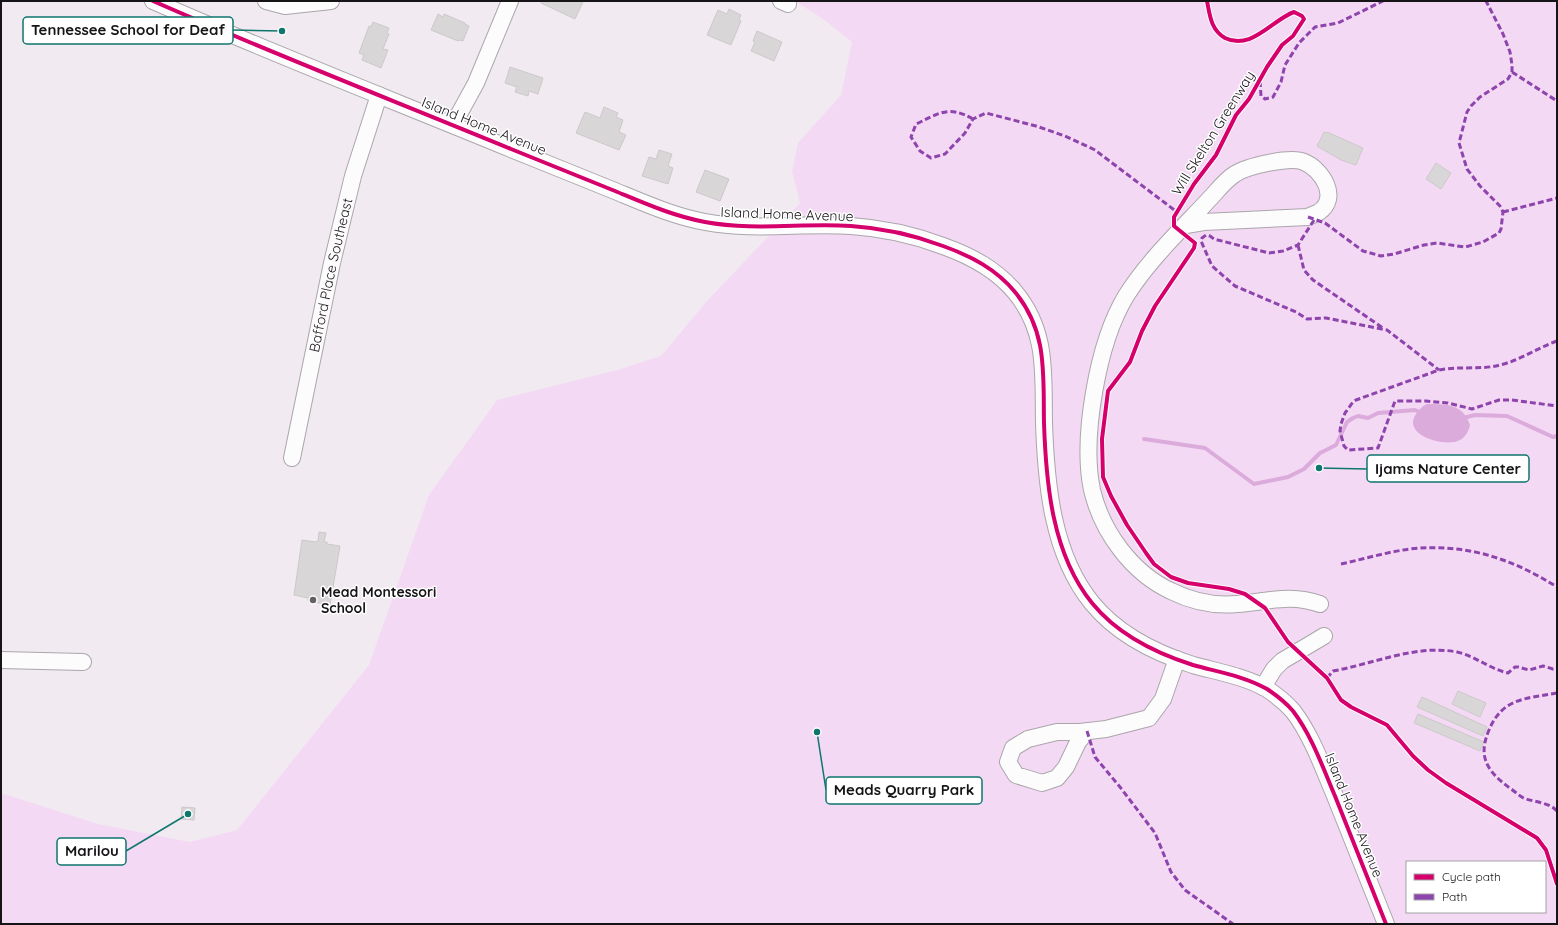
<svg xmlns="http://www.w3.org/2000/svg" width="1558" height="925" font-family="Quicksand,sans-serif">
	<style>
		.green { fill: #f4d9f4; fill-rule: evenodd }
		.water { fill: #dbabdc }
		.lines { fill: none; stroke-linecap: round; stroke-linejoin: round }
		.stream { stroke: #dbabdc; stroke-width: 4 }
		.building { fill: #d9d6d7; stroke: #cdc9ca }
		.minor-casing { stroke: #aaa6aa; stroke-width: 18 }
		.minor { stroke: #fdfcfd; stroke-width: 16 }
		.quiet { stroke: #8e44ad; stroke-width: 3; stroke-dasharray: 6 3; stroke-linecap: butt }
		.cycleway-casing { stroke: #fff; stroke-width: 6 }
		.cycleway { stroke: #d6006c; stroke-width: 4 }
		.poi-dot { fill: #635f63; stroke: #fff; stroke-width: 1.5 }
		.labels { text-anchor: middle; stroke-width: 3; stroke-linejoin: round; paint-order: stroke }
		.street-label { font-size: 14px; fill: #171417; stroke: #fff }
		.poi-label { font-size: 14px; font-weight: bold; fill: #171417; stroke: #fff; text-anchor: start }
		.leader { fill: none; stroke: #0f766e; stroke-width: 1.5 }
		.callout-dot { fill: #0f766e; stroke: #fff; stroke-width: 1.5 }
		.callout { fill: #fff; stroke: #0f766e; stroke-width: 1.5 }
		.callout-label { font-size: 15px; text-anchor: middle; font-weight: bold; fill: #171417 }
	</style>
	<rect width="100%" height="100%" fill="#f1ebf1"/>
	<path class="green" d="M 795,1 L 1557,1 L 1557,924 L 1,924 L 1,793 L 98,824 L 190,842 L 237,830 L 369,665 L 429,495 L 497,400 L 617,370 L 661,356 L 706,302 L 800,203 L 792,171 L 798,143 L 841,95 L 852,42 L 823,19 ZM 1407,862 L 1545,862 L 1545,912 L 1407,912 Z"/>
	<path class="water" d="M 1427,404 C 1447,404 1463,404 1470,425 C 1469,430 1465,438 1460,440 C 1447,448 1401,436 1416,414 C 1419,410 1422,406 1427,404 Z"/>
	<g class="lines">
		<path class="stream" d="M 1463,418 L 1475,415 L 1507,416 L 1553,437 L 1557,436
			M 1144,439 L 1205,448 L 1254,484 L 1288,477 L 1304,469 L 1320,453 L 1336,445 L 1347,422 L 1353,418 L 1358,416 L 1368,418 L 1378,413 L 1415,410 L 1422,413"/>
	</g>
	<path class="building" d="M 542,1 L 580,1 L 583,2 L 575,19 L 541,3 Z
		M 729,9 L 741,15 L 739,20 L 741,21 L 731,45 L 707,35 L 718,10 L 727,14 Z
		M 438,14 L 443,17 L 444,14 L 465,23 L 465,24 L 469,26 L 463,41 L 459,40 L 458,41 L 431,30 Z
		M 373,22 L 389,28 L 387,33 L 389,34 L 383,49 L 388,50 L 381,68 L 362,60 L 364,55 L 359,53 L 369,26 L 371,27 Z
		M 757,31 L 782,42 L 774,61 L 751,51 L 755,42 L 753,41 Z
		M 510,67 L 543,78 L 538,94 L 529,91 L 528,96 L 515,92 L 517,87 L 505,83 Z
		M 604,107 L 618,113 L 616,117 L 623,120 L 619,132 L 626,135 L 619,150 L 576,133 L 585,112 L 600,118 Z
		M 1324,132 L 1326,133 L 1327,132 L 1363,148 L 1356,165 L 1341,160 L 1317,146 Z
		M 659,150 L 672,154 L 668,166 L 673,168 L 668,184 L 642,176 L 649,157 L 656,159 Z
		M 1436,163 L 1451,173 L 1441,189 L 1426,179 Z
		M 705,170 L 729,179 L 720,201 L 696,192 Z
		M 319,532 L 326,533 L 324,542 L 327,542 L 327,544 L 340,546 L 330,605 L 308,601 L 308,598 L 294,595 L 302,540 L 316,542 L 318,541 Z
		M 1458,691 L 1486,703 L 1480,717 L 1452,704 Z
		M 1422,697 L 1487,727 L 1483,736 L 1417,707 Z
		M 1418,714 L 1484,742 L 1480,751 L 1414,723 Z
		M 182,807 L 195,808 L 194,820 L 181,819 Z"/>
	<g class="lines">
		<defs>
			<g id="minor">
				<path d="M 153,1 C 271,53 392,100 511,149 C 546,163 580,177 615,191 C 644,203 673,216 705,222 C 753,231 802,223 851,226 C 882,228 914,235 943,246 C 971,256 996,269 1015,292 C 1048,332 1043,374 1044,423 C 1046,483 1052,554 1092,603 C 1118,635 1155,653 1193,665 C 1218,672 1244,676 1267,689 C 1276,695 1286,703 1293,711 C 1312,736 1323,768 1335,796 C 1352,839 1369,881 1386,924"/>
				<path d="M 266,1 L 285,6 L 331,1"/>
				<path d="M 781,1 L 788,4"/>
				<path d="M 453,125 L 476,83 L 510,1"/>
				<path d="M 1186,225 L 1204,222 L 1308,217 C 1311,215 1316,214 1319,212 C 1340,198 1322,169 1304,162 C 1291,156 1247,166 1235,174 C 1227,179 1221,186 1215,193 C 1185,226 1149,259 1126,296 C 1098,342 1081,437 1092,490 C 1102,532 1132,573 1171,591 C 1191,601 1215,606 1237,604 C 1268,602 1289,593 1320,604"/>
				<path id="s1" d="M 292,458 L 332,263 L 353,176 L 379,95"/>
				<path d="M 1,660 L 83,662"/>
				<path d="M 1263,687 L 1274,669 L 1282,661 L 1324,636"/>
				<path d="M 1087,731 L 1078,742 L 1066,767 L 1057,778 L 1042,783 L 1016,775 L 1008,762 L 1013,748 L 1028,739 L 1057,732 L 1080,732 L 1106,729 L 1149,718 L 1163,699 L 1177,659"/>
			</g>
		</defs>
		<use href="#minor" class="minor-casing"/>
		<use href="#minor" class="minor"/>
		<path class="quiet" d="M 1512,72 L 1557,101
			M 1260,81 L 1261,96 L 1265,99 L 1273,97 L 1281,82 L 1285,65 L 1299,43 L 1315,27 L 1338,23 L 1383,1
			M 973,119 C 948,105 940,113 916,124 L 911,137 L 920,151 L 931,158 L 945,154 L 965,133 L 973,119 L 986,113 L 1036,126 L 1065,136 L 1095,150 L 1177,212
			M 1503,212 L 1557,198
			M 1308,217 L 1325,223 L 1363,251 L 1381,256 L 1394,254 L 1424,245 L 1437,243 L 1465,247 L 1483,242 L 1499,233 L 1501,229 L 1503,212 L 1500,206 L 1480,186 L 1467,169 L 1459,143 L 1467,112 L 1471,106 L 1480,97 L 1508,79 L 1512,72 L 1512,65 L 1510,52 L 1503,34 L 1486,1
			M 1314,220 L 1298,245 L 1283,251 L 1269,253 L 1214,239 L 1210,236 L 1206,235 L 1202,238 L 1201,241 L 1212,266 L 1235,286 L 1296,312 L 1307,319 L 1326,318 L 1387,330 L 1439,370
			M 1298,245 L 1304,270 L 1313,280 L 1383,328
			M 1557,341 C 1537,348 1521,360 1500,365 C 1482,370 1459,366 1439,370 L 1356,400 L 1353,402 L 1345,413 L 1341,424 L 1340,431 L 1344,446 L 1348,450 L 1378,448 L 1395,401 L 1426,401 L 1448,403 L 1472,409 L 1499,400 L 1512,400 L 1557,406
			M 1341,564 C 1364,559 1387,552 1410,549 C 1465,543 1511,558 1557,587
			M 1327,678 L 1333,671 C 1373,664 1416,644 1457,652 C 1475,656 1490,669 1508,673 L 1515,667 L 1518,667 L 1529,670 L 1543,666 L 1553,669 L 1557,668
			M 1557,693 C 1526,699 1503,697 1489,730 C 1477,758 1488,772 1511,789 C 1516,792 1520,797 1526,799 C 1536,802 1550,803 1557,811
			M 1087,731 L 1095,757 L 1120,787 L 1155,833 L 1171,872 L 1185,890 L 1233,924"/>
		<defs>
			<path id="cycleway" d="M 153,1 C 271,53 392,100 511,149 C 546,163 580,177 615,191 C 644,203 673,216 705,222 C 753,231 802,223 851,226 C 882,228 914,235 943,246 C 971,256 996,269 1015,292 C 1048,332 1043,374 1044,423 C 1046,483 1052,554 1092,603 C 1118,635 1155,653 1193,665 C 1218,672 1244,676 1267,689 C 1276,695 1286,703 1293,711 C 1312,736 1323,768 1335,796 C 1352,839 1369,881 1386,924
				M 1207,1 C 1210,16 1211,30 1225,38 C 1251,51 1272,20 1294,12 L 1302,16 L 1304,19 L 1293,36 L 1282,45 L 1267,67 L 1249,99 L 1236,115 L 1216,155 L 1194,184 L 1177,212 L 1174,217 L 1174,226 L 1195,243 L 1194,248 L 1155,306 L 1142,331 L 1130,362 L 1108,391 L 1102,439 L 1103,477 L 1111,496 L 1127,525 L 1146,553 L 1154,564 L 1171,577 L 1188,583 L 1229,589 L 1245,594 L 1265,608 L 1288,642 L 1327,678 L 1341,700 L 1351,707 L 1387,725 L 1413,756 L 1428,770 L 1446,783 L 1537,838 L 1546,850 L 1557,884"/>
		</defs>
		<use href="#cycleway" class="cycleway-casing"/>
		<use href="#cycleway" class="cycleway"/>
	</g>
	<circle class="poi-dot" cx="313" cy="600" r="4"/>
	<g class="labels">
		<g class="street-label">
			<text transform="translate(484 126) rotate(22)" y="5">Island Home Avenue</text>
			<text transform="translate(1213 133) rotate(-58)" y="5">Will Skelton Greenway</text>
			<text transform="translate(787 214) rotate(2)" y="5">Island Home Avenue</text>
			<text dy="5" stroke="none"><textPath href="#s1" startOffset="187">Bafford Place Southeast</textPath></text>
			<text transform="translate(1354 815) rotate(68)" y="5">Island Home Avenue</text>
		</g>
		<g class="poi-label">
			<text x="321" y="597">Mead Montessori<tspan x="321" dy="16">School</tspan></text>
		</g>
	</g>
	<path class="leader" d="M282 31L233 30M1319 468L1367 469M817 732L826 790M188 814L126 851"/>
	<g class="callout-dot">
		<circle cx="282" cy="31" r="4"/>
		<circle cx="1319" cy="468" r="4"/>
		<circle cx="817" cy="732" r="4"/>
		<circle cx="188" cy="814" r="4"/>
	</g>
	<g class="callout">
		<rect x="23" y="17" width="210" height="27" rx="4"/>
		<rect x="1367" y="455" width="162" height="27" rx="4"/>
		<rect x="826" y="777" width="156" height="27" rx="4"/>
		<rect x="57" y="838" width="69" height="27" rx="4"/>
	</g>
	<g class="callout-label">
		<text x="128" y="35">Tennessee School for Deaf</text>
		<text x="1448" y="474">Ijams Nature Center</text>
		<text x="904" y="795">Meads Quarry Park</text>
		<text x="92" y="856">Marilou</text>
	</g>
	<rect width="1558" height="925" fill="none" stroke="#171417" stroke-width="4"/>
	<rect x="1406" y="861" width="140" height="52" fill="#ffffff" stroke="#a2a1a2"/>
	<rect x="1414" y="874" width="20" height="6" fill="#d6006c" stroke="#a2a1a2"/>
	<text x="1442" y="881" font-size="12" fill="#171417">Cycle path</text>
	<rect x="1414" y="894" width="20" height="6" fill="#8e44ad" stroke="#a2a1a2"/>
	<text x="1442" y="901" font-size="12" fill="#171417">Path</text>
</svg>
